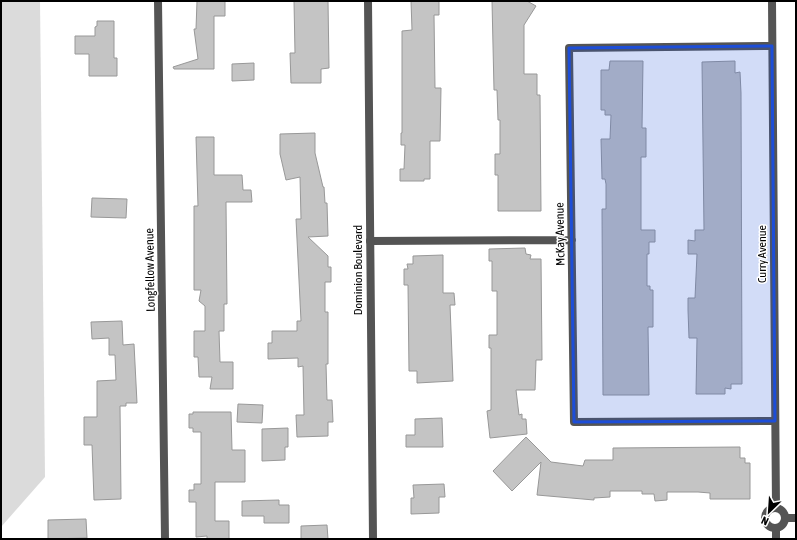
<svg xmlns="http://www.w3.org/2000/svg" width="797" height="540" font-family="'Asap Condensed',sans-serif">
	<style>
		.green { fill: #dbdbdb }
		.building { fill: #c4c4c4; stroke: #989898 }
		.lines { fill: none; stroke-linecap: round; stroke-linejoin: round }
		.minor { stroke: #545454; stroke-width: 8 }
		.tertiary { stroke: #545454; stroke-width: 8 }
		.marked { fill: #1d4ed8; fill-opacity: 0.2; stroke: #1d4ed8; stroke-width: 3; stroke-linejoin: round }
		.labels { text-anchor: middle; stroke-width: 3; stroke-linejoin: round; paint-order: stroke }
		.street-label { font-size: 12px; fill: #000; stroke: #fff }
	</style>
	<rect width="100%" height="100%" fill="#fff"/>
	<path class="green" d="M 1,1 L 40,1 L 45,477 L 1,527 Z"/>
	<path class="building" d="M 197,1 L 225,1 L 225,16 L 214,16 L 214,69 L 174,69 L 173,67 L 198,59 L 194,29 L 196,29 Z
		M 294,1 L 328,1 L 329,68 L 321,69 L 321,83 L 291,83 L 290,53 L 295,53 Z
		M 411,1 L 439,1 L 439,15 L 434,15 L 435,88 L 441,88 L 440,141 L 430,141 L 430,179 L 424,179 L 424,181 L 400,181 L 400,169 L 404,169 L 405,145 L 401,145 L 401,133 L 402,133 L 402,31 L 412,30 Z
		M 492,1 L 527,1 L 536,6 L 524,25 L 524,74 L 537,74 L 537,95 L 540,95 L 541,211 L 498,211 L 498,175 L 495,175 L 495,154 L 500,154 L 500,120 L 498,120 L 497,90 L 494,90 Z
		M 97,21 L 114,21 L 114,58 L 117,58 L 117,76 L 89,76 L 89,54 L 75,54 L 75,36 L 95,36 L 95,27 L 97,26 Z
		M 610,61 L 643,61 L 642,128 L 646,128 L 646,157 L 641,157 L 641,230 L 655,230 L 655,242 L 649,242 L 649,254 L 647,254 L 647,286 L 650,286 L 650,290 L 653,290 L 653,327 L 648,327 L 649,395 L 603,395 L 602,209 L 606,209 L 606,184 L 605,179 L 602,179 L 601,139 L 610,139 L 611,115 L 605,115 L 605,110 L 601,110 L 601,70 L 609,70 Z
		M 735,61 L 735,73 L 740,72 L 741,93 L 742,384 L 731,384 L 731,389 L 725,388 L 725,394 L 696,394 L 697,338 L 689,338 L 688,310 L 688,298 L 695,298 L 697,254 L 688,254 L 688,240 L 695,241 L 695,230 L 704,230 L 702,62 Z
		M 254,63 L 254,80 L 232,81 L 232,64 Z
		M 315,133 L 315,153 L 323,187 L 324,187 L 325,203 L 327,203 L 328,236 L 308,237 L 328,256 L 328,267 L 331,267 L 331,282 L 325,282 L 325,312 L 328,312 L 328,364 L 326,364 L 327,400 L 332,400 L 333,422 L 328,422 L 328,436 L 297,437 L 296,415 L 304,415 L 303,366 L 298,367 L 298,358 L 268,359 L 268,343 L 272,343 L 272,331 L 297,331 L 297,321 L 301,321 L 296,219 L 301,219 L 300,177 L 286,180 L 280,154 L 280,134 Z
		M 196,137 L 214,137 L 214,175 L 242,175 L 243,190 L 251,190 L 252,202 L 226,202 L 227,304 L 224,304 L 224,331 L 219,331 L 220,362 L 233,362 L 233,389 L 210,389 L 212,377 L 199,377 L 198,357 L 194,357 L 194,331 L 205,331 L 205,306 L 199,301 L 201,290 L 194,290 L 194,206 L 198,206 Z
		M 92,198 L 127,199 L 126,218 L 91,217 Z
		M 525,248 L 526,254 L 531,255 L 530,259 L 541,259 L 542,360 L 536,360 L 535,390 L 516,390 L 519,415 L 522,414 L 522,419 L 526,419 L 527,434 L 490,438 L 487,411 L 491,410 L 491,348 L 489,348 L 489,335 L 497,335 L 497,291 L 492,291 L 492,261 L 489,261 L 489,249 Z
		M 443,255 L 443,293 L 454,293 L 455,305 L 450,305 L 453,381 L 417,383 L 417,371 L 409,371 L 408,285 L 404,285 L 404,269 L 408,269 L 407,264 L 413,264 L 413,256 Z
		M 122,321 L 123,345 L 134,344 L 137,403 L 126,403 L 126,406 L 120,406 L 121,499 L 94,500 L 92,445 L 84,445 L 84,417 L 97,417 L 97,381 L 116,380 L 115,355 L 109,355 L 109,338 L 92,339 L 91,322 Z
		M 238,404 L 263,405 L 262,423 L 237,422 Z
		M 193,412 L 231,412 L 232,450 L 245,450 L 245,482 L 215,482 L 215,521 L 229,521 L 229,539 L 207,539 L 207,536 L 196,537 L 196,502 L 189,502 L 189,490 L 194,490 L 194,484 L 201,484 L 201,432 L 193,432 L 193,428 L 189,428 L 189,414 L 193,414 Z
		M 442,418 L 443,447 L 406,447 L 406,435 L 415,435 L 415,419 Z
		M 288,428 L 288,447 L 285,447 L 285,460 L 262,461 L 262,429 Z
		M 526,437 L 551,462 L 583,466 L 585,460 L 613,460 L 613,448 L 740,447 L 740,458 L 745,458 L 745,463 L 750,463 L 750,499 L 710,499 L 710,493 L 698,492 L 667,492 L 667,500 L 655,501 L 654,494 L 642,494 L 642,491 L 610,491 L 610,497 L 594,498 L 594,500 L 537,495 L 541,462 L 512,491 L 493,471 Z
		M 444,484 L 445,497 L 439,497 L 439,513 L 411,514 L 411,498 L 414,498 L 413,485 Z
		M 279,500 L 279,505 L 289,505 L 289,523 L 264,523 L 264,516 L 242,516 L 242,501 Z
		M 86,519 L 87,538 L 48,539 L 48,520 Z
		M 327,525 L 328,539 L 301,539 L 301,526 Z"/>
	<g class="lines">
		<path class="minor" d="M 158,1 L 165,539
			M 772,1 L 776,507
			M 772,46 L 569,48 L 574,422 L 775,421
			M 370,241 L 572,240
			M765 518a10 10 0 1 1 20 0a10 10 0 1 1-20 0Z
			M 786,518 L 796,518
			M 776,539 L 776,528"/>
		<path class="tertiary" d="M 368,1 L 373,539"/>
	</g>
	<path class="marked" d="M 772,46 L 775,421 L 574,422 L 569,48 Z"/>
	<g class="labels">
		<g class="street-label">
			<text transform="translate(560 234) rotate(-91)" y="4">McKay Avenue</text>
			<text transform="translate(762 254) rotate(-90)" y="4">Curry Avenue</text>
			<text transform="translate(150 270) rotate(-91)" y="4">Longfellow Avenue</text>
			<text transform="translate(358 270) rotate(-90)" y="4">Dominion Boulevard</text>
		</g>
	</g>
	<rect width="797" height="540" fill="none" stroke="#000000" stroke-width="4"/>
	<g transform="translate(769 512) rotate(205)" stroke="#ffffff" stroke-width="3" paint-order="stroke">
	<path d="M0-3L7 15L0 10L-7 15Z" fill="#000000"/>
	<text y="-6" font-size="11" font-weight="bold" text-anchor="middle" fill="#000000">N</text>
	</g>
</svg>
